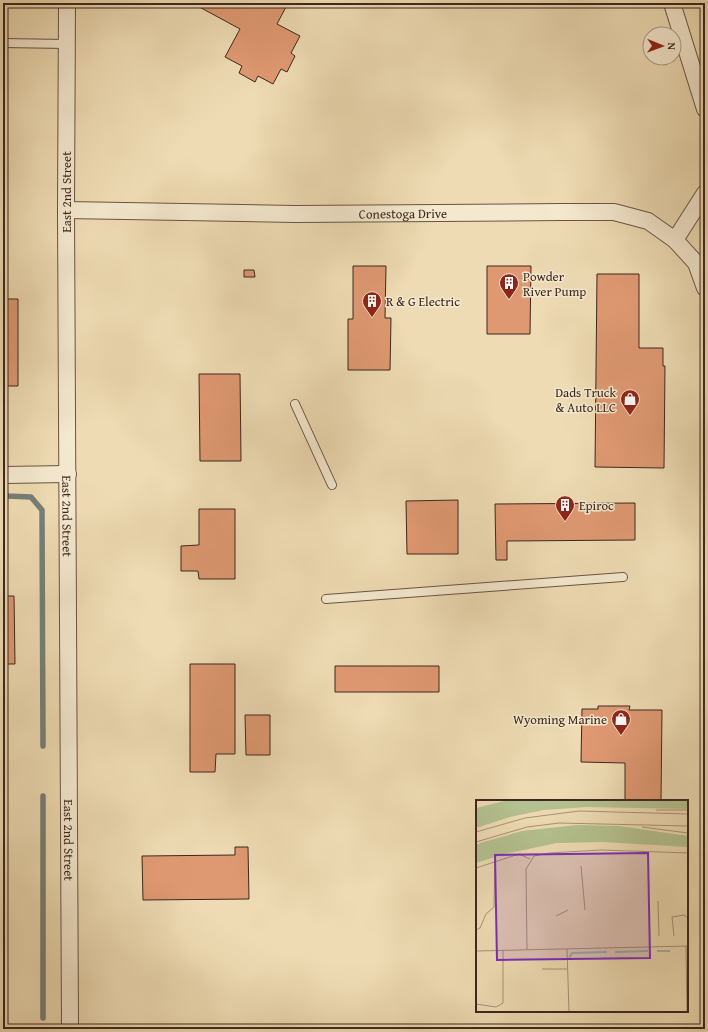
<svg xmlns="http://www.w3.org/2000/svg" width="708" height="1032" font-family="'Gentium Book Plus',serif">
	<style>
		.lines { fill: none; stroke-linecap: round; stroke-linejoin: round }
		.stream { stroke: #767f78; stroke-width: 5.5 }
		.building { fill: #df9972; stroke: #3d281d }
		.service-casing { stroke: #695542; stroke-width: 10 }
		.minor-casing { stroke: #695542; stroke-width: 18 }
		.service { stroke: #f4e8ce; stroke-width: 8 }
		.minor { stroke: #f4e8ce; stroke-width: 16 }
		.labels { text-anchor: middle; stroke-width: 3; stroke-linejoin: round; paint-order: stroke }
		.street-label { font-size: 13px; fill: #3d281d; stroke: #f4e8ce }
		.poi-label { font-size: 13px; fill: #3d281d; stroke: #f4e8ce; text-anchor: start }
		.inset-river { fill: none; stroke: #9cb9b5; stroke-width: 2 }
		.inset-road { fill: none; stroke: #a79377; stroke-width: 1 }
		.view { fill: #7b2cbf; fill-opacity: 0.15; stroke: #7b2cbf; stroke-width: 2 }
		.inset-edge { fill: none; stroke: #3d281d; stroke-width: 2 }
	</style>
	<rect width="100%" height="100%" fill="#eedbb3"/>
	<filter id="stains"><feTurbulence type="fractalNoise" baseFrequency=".005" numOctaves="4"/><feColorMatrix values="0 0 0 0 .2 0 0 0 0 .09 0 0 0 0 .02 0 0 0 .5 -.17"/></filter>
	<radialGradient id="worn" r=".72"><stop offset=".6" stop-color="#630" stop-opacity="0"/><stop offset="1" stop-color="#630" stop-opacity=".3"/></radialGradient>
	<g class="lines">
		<path class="stream" d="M 4,490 L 7,496 L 31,497 L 42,510 L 43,746
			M 43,1018 L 43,796"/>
	</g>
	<path class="building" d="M 192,3 L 288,3 L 277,24 L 300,36 L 291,53 L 295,56 L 287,72 L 281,69 L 273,84 L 258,76 L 255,82 L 239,73 L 242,66 L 225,57 L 240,29 Z
		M 353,266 L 386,266 L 385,318 L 391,318 L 390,370 L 348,370 L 348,319 L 353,319 Z
		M 487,266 L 531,266 L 530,334 L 487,334 Z
		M 244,270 L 254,270 L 255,277 L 244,277 Z
		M 597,274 L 639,274 L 639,348 L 663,348 L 663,366 L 665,366 L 664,468 L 595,467 Z
		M 3,299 L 18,299 L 18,386 L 3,386 Z
		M 199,374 L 240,374 L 241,461 L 200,461 Z
		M 458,500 L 458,554 L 407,554 L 406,501 Z
		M 635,503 L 635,540 L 507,541 L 507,560 L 496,560 L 495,504 Z
		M 199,509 L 235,509 L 235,579 L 199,579 L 198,571 L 181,571 L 181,546 L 199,545 Z
		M 3,596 L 14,596 L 15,664 L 3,664 Z
		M 190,664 L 235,664 L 235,754 L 216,754 L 215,772 L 190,772 Z
		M 335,666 L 439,666 L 439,692 L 335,692 Z
		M 598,706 L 630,706 L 629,710 L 662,710 L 661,801 L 625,801 L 625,763 L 581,762 L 582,709 L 598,709 Z
		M 245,715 L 270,715 L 270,755 L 246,755 Z
		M 235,847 L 248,847 L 249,899 L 143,900 L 142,856 L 235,855 Z
		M 164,1025 L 251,1025 L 251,1029 L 165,1029 Z"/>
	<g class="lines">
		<defs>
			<path id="service" d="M 3,43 L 67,44
				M 295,404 L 332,485
				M 326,599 L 623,577"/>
			<g id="minor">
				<path id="s1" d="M 67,3 L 66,210 L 70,1029"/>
				<path d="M 672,3 L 705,109"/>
				<path id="s2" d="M 66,210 L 295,214 L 561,212 L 614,212 L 648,221 L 675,240 L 696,263 L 705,288"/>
				<path d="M 675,240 L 705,193"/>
				<path d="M 3,475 L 68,474"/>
			</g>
		</defs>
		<use href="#service" class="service-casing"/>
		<use href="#minor" class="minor-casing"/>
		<use href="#service" class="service"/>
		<use href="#minor" class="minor"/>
	</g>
	<defs>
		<symbol id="building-pin" viewBox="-11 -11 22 30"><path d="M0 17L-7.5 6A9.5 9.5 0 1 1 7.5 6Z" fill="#8f2418" stroke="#f4e8ce"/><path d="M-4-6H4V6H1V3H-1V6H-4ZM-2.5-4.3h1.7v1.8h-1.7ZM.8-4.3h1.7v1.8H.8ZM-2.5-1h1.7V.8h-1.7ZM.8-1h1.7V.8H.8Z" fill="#fff"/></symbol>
		<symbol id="shop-pin" viewBox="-11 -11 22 30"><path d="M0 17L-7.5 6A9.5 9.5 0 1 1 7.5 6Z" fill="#8f2418" stroke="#f4e8ce"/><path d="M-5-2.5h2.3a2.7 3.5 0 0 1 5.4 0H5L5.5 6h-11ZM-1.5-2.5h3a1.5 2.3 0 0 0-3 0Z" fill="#fff"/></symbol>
	</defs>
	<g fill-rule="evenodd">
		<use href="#building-pin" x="498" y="272" width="22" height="30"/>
		<use href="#building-pin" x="361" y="290" width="22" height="30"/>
		<use href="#shop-pin" x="619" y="388" width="22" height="30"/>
		<use href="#building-pin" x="554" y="494" width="22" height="30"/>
		<use href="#shop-pin" x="610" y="708" width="22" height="30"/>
	</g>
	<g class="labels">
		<g class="street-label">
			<text transform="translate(66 192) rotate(-90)" y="5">East 2nd Street</text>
			<text dy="5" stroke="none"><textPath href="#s2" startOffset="337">Conestoga Drive</textPath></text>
			<text dy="5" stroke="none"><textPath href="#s1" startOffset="513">East 2nd Street</textPath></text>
			<text dy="5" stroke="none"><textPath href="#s1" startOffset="837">East 2nd Street</textPath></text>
		</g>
		<g class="poi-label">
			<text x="523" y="281">Powder<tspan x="523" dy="15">River Pump</tspan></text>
			<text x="386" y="306">R &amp; G Electric</text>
			<text x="616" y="397" text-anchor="end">Dads Truck<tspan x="616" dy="15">&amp; Auto LLC</tspan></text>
			<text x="579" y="510">Epiroc</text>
			<text x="607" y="724" text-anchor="end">Wyoming Marine</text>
		</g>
	</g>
	<g transform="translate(476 800)">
		<rect width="212" height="212" fill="#eedbb3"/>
		<path d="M 32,0 L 212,0 L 212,9 L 111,7 L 68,10 L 34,17 L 0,28 L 0,8 ZM 101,25 L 143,26 L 212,36 L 212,47 L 127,42 L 81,43 L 28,54 L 0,63 L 0,45 L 4,43 L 46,31 Z" fill="#b4c190"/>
		<path class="inset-river" d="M 181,151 L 194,151M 139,152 L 172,151M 93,158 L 96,153 L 131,152"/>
		<path class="inset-road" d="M 180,10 L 212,10M 166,27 L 212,33M 0,32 L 49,18 L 103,11 L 212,14M 0,42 L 51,27 L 83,23 L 212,26M 105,66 L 109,110M 0,68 L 43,54 L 54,59M 182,101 L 183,136M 80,116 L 92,110M 0,130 L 4,128 L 10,114 L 18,107 L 19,61M 198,136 L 196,117 L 208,115 L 212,118M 210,146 L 211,212M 91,149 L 93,212M 51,150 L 50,69 L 58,56 L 73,53 L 125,50 L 212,53M 0,151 L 212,146M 66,169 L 91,169M 0,204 L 20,207 L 27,203 L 27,150"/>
		<path class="view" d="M 172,53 L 174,158 L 21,160 L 19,55 Z"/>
		<rect width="212" height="212" class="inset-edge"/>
	</g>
	<rect width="708" height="1032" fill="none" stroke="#eedbb3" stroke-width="16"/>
	<rect x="4" y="4" width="700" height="1024" fill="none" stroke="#3d281d" stroke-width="2"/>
	<rect x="8" y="8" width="692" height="1016" fill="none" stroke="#3d281d"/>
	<g transform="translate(662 46) rotate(91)"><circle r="19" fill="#f4e8ce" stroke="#ab9b87"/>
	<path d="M0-3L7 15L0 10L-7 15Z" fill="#8f2418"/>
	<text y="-6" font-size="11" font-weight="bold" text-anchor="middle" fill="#3d281d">N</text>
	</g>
	<rect width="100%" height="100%" filter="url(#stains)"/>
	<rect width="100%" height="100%" fill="url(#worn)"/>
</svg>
